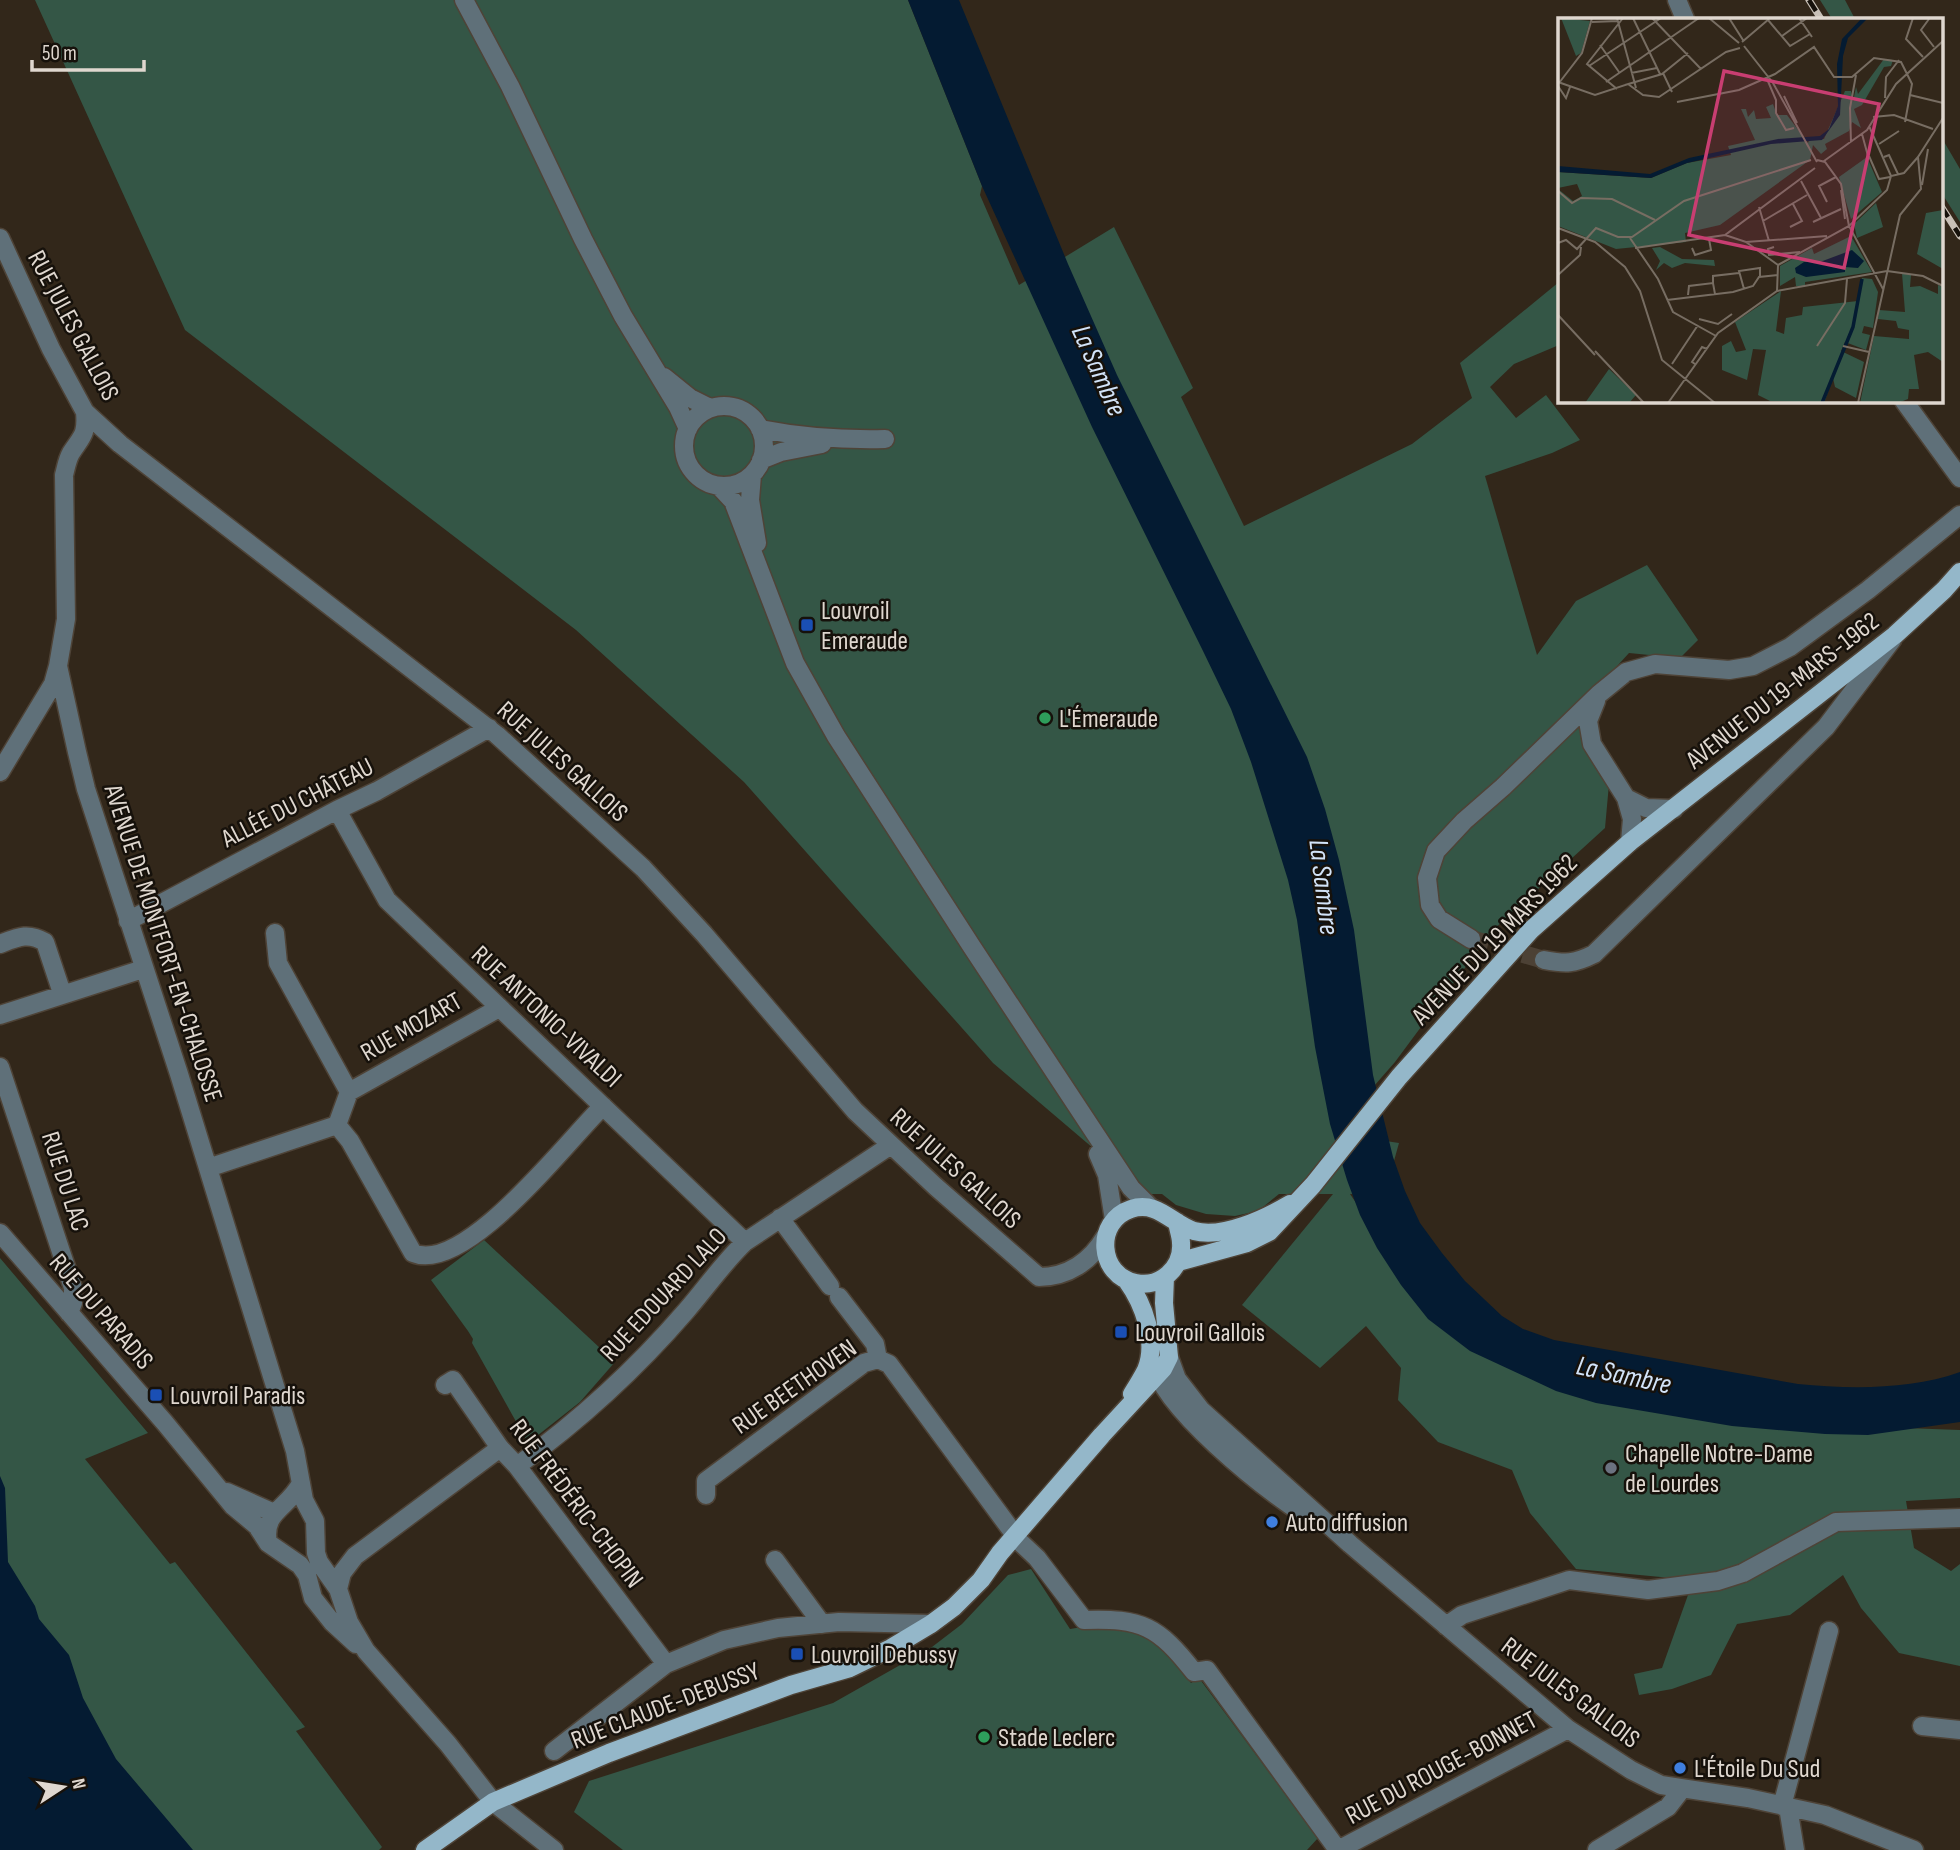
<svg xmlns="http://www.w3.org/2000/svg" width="1960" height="1850" font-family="'Sofia Sans Condensed',sans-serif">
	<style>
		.green { fill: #345646 }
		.water { fill: #041b32 }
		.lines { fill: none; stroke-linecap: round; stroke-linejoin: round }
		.minor-tunnel { stroke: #4c4135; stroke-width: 18; stroke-dasharray: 18 9; stroke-linecap: butt }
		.minor-casing { stroke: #4e4337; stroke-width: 21 }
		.major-casing { stroke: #4e4337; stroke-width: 21 }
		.minor { stroke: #5f7079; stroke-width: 18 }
		.major { stroke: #94b7c9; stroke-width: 18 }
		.rail-casing { stroke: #c8c0b7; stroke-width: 7 }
		.rail { stroke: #16110b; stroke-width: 4.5; stroke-dasharray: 13; stroke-linecap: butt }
		.transit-dot { fill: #1a4fb4; stroke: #16110b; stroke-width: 2.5 }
		.leisure-dot { fill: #2e9e5b; stroke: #16110b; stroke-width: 2.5 }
		.worship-dot { fill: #6b7280; stroke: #16110b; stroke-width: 2.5 }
		.shop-dot { fill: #3f7fe0; stroke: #16110b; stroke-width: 2.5 }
		.labels { text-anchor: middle; stroke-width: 5; stroke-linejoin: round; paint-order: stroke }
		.street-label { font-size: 26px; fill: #dfd7cf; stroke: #16110b }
		.poi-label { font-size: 26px; fill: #dfd7cf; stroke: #16110b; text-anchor: start }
		.water-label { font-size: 28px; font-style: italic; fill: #d2e3f8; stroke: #16110b }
		.inset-river { fill: none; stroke: #041b32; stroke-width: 3.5 }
		.inset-road { fill: none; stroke: #776d62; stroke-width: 2 }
		.view { fill: #c83e72; fill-opacity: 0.15; stroke: #c83e72; stroke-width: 3.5 }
		.inset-edge { fill: none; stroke: #dfd7cf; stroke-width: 3.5 }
	</style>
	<rect width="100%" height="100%" fill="#32271a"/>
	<path class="green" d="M 35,0 L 908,0 L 982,186 L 980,195 L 1019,285 L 1114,227 L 1193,388 L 1181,397 L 1244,526 L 1412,444 L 1472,398 L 1460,363 L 1559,282 L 1559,345 L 1514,364 L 1490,387 L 1516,418 L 1546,395 L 1580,440 L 1552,453 L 1485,476 L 1537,655 L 1576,601 L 1647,565 L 1698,640 L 1680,658 L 1629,653 L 1576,711 L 1609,784 L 1605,828 L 1493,930 L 1395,1062 L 1333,1133 L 1399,1143 L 1385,1193 L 1350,1194 L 1429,1309 L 1823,1425 L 1960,1430 L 1960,1498 L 1906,1501 L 1914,1548 L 1951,1571 L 1960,1564 L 1960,1666 L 1899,1653 L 1861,1608 L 1843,1575 L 1790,1615 L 1737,1624 L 1711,1675 L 1672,1689 L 1639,1695 L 1634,1674 L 1662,1668 L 1688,1595 L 1682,1579 L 1576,1569 L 1530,1513 L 1512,1470 L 1438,1442 L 1398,1400 L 1401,1368 L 1366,1326 L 1320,1368 L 1242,1305 L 1333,1194 L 1279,1194 L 1258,1211 L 1235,1216 L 1206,1214 L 1176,1205 L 1162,1194 L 1147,1194 L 993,1063 L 744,782 L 576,630 L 185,330 Z
		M 1820,0 L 1845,0 L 1855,19 L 1832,19 Z
		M 1943,140 L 1960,169 L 1960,222 L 1941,192 L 1941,141 Z
		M 484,1240 L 615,1362 L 580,1402 L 528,1443 L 472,1343 L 473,1339 L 468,1331 L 431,1280 Z
		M 0,1258 L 148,1433 L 85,1459 L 170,1564 L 175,1562 L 305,1727 L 296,1731 L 382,1847 L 379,1850 L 0,1850 Z
		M 1031,1569 L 1070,1629 C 1084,1627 1100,1624 1114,1625 C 1149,1626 1172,1658 1191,1683 L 1199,1678 L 1318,1838 L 1307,1850 L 623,1850 L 574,1812 L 589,1781 L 833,1703 L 932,1647 L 962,1624 L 1008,1575 Z"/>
	<path class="water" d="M 908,0 L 959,0 L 1068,264 L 1117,375 L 1307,757 L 1325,809 L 1339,860 L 1354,930 L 1373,1075 L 1393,1157 L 1405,1191 L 1420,1223 L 1442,1253 L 1465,1281 L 1502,1316 L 1523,1329 L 1554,1340 L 1798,1384 C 1850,1389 1910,1390 1960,1372 L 1960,1422 L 1868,1435 L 1825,1434 L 1732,1426 L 1596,1403 L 1556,1391 L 1470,1351 L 1428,1319 L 1401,1285 L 1377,1248 L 1360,1215 L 1347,1180 L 1330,1124 L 1315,1047 L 1297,920 L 1288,880 L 1251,762 L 1231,709 L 1203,651 L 1092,427 L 982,186 Z
		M 0,1476 L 5,1488 L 8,1562 L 35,1606 L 39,1619 L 69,1655 L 83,1698 L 116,1759 L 193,1850 L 0,1850 Z"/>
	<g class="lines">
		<path class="minor-tunnel" d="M 1471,939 L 1544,960"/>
		<defs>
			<path id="minor" d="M 464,0 L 510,86 L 583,239 L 623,316 L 678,407 L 688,429
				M 1677,0 L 1685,19
				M 0,238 L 51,349 L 85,412 L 120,444 L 497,735 L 643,868 L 704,934 L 855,1111 L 936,1187 L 1039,1277 C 1068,1277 1091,1261 1105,1237
				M 664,377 L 690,398 L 710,408
				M 1904,401 L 1960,478
				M684 446a40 40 0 1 1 80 0a40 40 0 1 1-80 0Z
				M 85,412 C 87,435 82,436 71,453 C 67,460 66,468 64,475 L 66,619 L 58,666 L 77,752 L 86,789 L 179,1074 L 295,1451 L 304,1500 L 315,1521 L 316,1553 L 319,1562 L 338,1589 L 349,1622 L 366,1651 L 448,1744 L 493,1802 L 554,1850
				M 760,429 C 801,437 843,440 885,439
				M 761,460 L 781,452 L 822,444
				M 752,475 L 750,500 L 757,543
				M 719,486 L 733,501 L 795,663 L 836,736 L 972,947 L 1131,1188 L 1150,1207
				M 1596,701 L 1588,721 L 1592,744 L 1626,798 L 1632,819 L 1630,842
				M 0,772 L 53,684 L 58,666
				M 1626,798 L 1646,808 L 1674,809
				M 337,810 L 387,900 L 745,1242
				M 128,921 L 337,810 L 377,791 L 489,728
				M 275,933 L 278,963 L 349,1092 L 337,1125
				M 1471,939 L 1439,919 L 1430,905 L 1427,878 L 1436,851 L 1464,821 L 1503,787 L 1599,694 L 1626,672 L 1655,664 L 1729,670 L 1753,666 L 1790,647 L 1868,590 L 1960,515
				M 0,944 C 18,937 28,932 45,942 L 62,993
				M 1544,960 C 1566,964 1574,964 1594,954 L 1826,727 L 1892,640
				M 0,1015 L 143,969
				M 0,1067 L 73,1288 L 73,1303 L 69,1313
				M 349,1092 L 499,1008
				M 337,1125 L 350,1141 L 413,1253 C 465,1275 567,1141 603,1106
				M 1098,1154 L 1107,1175 L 1114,1220
				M 208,1168 L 337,1125
				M 780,1218 L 830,1286
				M 0,1233 L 165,1423 L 233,1506 L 257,1526 L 268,1543 L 300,1565 L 307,1575 L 313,1598 L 332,1622 L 356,1644
				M 839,1297 L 875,1344 L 878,1359
				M 1169,1357 L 1177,1379 L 1201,1410 L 1350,1544 L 1568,1729 L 1631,1770 L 1661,1785 L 1748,1798 L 1825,1815 L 1914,1850
				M 1153,1362 C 1163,1409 1262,1487 1303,1514
				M 445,1385 L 453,1380 L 500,1448 L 517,1466 L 666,1664
				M 517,1466 C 579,1421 636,1369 686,1311 C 706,1288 723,1263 745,1242 L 891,1145
				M 227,1492 L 274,1513
				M 706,1495 L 706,1481 L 864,1363 L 878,1359 L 889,1364 L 1020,1542 L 1037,1558 L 1084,1620 C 1142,1618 1158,1626 1194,1672 L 1207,1670 L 1338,1850
				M 268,1543 C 262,1511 288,1509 301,1483
				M 775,1560 L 822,1624
				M 338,1589 L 342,1573 L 355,1556 L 500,1448
				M 1446,1626 L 1462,1615 L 1569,1580 L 1648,1590 L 1718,1581 L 1743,1573 L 1836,1522 L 1960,1518
				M 1922,1726 L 1960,1730
				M 554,1751 L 666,1664 L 724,1640 L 778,1628 L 839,1622 L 931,1624
				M 1782,1806 L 1829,1631
				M 1788,1807 L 1795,1850
				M 1338,1850 L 1568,1729
				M 1597,1850 L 1668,1807 L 1682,1789"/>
			<path id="major" d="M 1177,1222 C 1178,1229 1181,1236 1181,1243 C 1183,1268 1160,1288 1136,1283 C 1098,1276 1094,1221 1131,1209 C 1157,1200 1172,1224 1194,1231 C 1223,1239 1266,1218 1290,1204
				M 1178,1262 L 1247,1243 L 1269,1232 L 1313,1185 L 1399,1077 L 1531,930 L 1630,842 L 1895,635 L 1944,590 L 1960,572
				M 1127,1281 C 1143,1303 1158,1342 1146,1370 C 1142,1378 1137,1386 1132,1394
				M 425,1850 L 493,1802 L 609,1753 L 791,1685 L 850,1668 L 891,1648 L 931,1624 L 954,1607 L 981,1580 L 1000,1553 L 1102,1435 L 1163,1369 L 1169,1357 L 1164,1303 L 1165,1277"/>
		</defs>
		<use href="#minor" class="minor-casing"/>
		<use href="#major" class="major-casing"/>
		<use href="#minor" class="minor"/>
		<use href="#major" class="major"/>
		<defs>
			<path id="rail" d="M 1809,0 L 1821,19
				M 1941,206 L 1960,236"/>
		</defs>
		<use href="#rail" class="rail-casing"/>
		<use href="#rail" class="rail"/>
	</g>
	<g class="transit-dot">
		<rect x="800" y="618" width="14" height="14" rx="3.5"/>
		<rect x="1114" y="1325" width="14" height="14" rx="3.5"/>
		<rect x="149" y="1388" width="14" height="14" rx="3.5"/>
		<rect x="790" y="1647" width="14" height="14" rx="3.5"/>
	</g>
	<g class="leisure-dot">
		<circle cx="1045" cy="718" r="7"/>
		<circle cx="984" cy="1737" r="7"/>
	</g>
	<circle class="worship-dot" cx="1611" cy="1468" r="7"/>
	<g class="shop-dot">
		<circle cx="1272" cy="1522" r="7"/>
		<circle cx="1680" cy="1768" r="7"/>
	</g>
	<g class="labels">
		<g class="street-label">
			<text transform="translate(74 325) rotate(62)" y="9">RUE JULES GALLOIS</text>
			<text transform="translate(1782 690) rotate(-38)" y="9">AVENUE DU 19-MARS-1962</text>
			<text transform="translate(563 761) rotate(42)" y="9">RUE JULES GALLOIS</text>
			<text transform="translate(297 802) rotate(-27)" y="9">ALLÉE DU CHÂTEAU</text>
			<text transform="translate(1494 939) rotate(-46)" y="9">AVENUE DU 19 MARS 1962</text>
			<text transform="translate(164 943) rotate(72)" y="9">AVENUE DE MONTFORT-EN-CHALOSSE</text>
			<text transform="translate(547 1016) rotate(43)" y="9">RUE ANTONIO-VIVALDI</text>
			<text transform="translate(411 1026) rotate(-30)" y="9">RUE MOZART</text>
			<text transform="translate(956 1168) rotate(42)" y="9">RUE JULES GALLOIS</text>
			<text transform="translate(66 1181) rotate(72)" y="9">RUE DU LAC</text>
			<text transform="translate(663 1294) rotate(-47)" y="9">RUE EDOUARD LALO</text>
			<text transform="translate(102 1311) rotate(49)" y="9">RUE DU PARADIS</text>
			<text transform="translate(794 1386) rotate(-35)" y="9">RUE BEETHOVEN</text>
			<text transform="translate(577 1503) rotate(53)" y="9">RUE FRÉDÉRIC-CHOPIN</text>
			<text transform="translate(1571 1692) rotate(37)" y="9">RUE JULES GALLOIS</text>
			<text transform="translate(665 1705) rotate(-21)" y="9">RUE CLAUDE-DEBUSSY</text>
			<text transform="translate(1441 1767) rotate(-28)" y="9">RUE DU ROUGE-BONNET</text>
		</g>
		<g class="poi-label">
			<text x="821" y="619">Louvroil<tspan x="821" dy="30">Emeraude</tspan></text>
			<text x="1059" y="727">L'Émeraude</text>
			<text x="1135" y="1341">Louvroil Gallois</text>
			<text x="170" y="1404">Louvroil Paradis</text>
			<text x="1625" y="1462">Chapelle Notre-Dame<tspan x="1625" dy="30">de Lourdes</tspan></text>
			<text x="1286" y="1531">Auto diffusion</text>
			<text x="811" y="1663">Louvroil Debussy</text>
			<text x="998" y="1746">Stade Leclerc</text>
			<text x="1694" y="1777">L'Étoile Du Sud</text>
		</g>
		<g class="water-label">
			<text transform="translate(1100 370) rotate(66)" y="10">La Sambre</text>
			<text transform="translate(1325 887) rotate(83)" y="10">La Sambre</text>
			<text transform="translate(1624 1374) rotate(12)" y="10">La Sambre</text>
		</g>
	</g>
	<g transform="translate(1558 18)">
		<rect width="385" height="385" fill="#32271a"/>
		<path d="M 3,0 L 32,3 L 23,35 L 18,38 ZM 326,41 L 335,42 L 333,48 L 326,49 L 304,87 L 296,91 L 303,110 L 294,104 L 291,113 L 267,126 L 269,131 L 263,136 L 255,127 L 252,142 L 162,207 L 127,215 L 128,224 L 58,231 L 0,208 L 0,171 L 15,183 L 24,178 L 19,166 L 0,170 L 0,154 L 93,160 L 129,145 L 173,137 L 170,128 L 197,122 L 183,91 L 188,91 L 190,99 L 196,92 L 198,101 L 213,100 L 208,89 L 215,86 L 219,97 L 229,97 L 250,125 L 252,120 L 266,121 L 287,73 L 293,73 L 295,84 L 298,69 L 300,76 ZM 309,139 L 324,174 L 293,201 L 281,159 ZM 318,185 L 325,209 L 299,220 L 296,206 ZM 385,192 L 385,251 L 359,236 L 368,195 ZM 293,218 L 314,254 L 247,264 L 247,269 L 238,268 L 237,259 L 222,268 L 222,248 L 254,230 L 256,236 ZM 102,229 L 124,241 L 156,242 L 157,248 L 127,245 L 114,250 L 106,245 L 98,252 L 102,243 L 94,230 ZM 344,255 L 353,257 L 352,269 L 362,268 L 380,276 L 380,267 L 385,269 L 385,344 L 370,334 L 356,337 L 361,371 L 351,371 L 350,381 L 340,385 L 302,385 L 316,318 L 351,321 L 351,312 L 340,310 L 338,303 L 320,301 L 321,292 L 347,294 ZM 304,260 L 314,261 L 320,274 L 315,310 L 306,308 L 304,315 L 312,317 L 308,332 L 287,324 L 283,333 L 306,344 L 298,380 L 277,369 L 275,360 L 266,385 L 212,383 L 200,377 L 208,332 L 195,331 L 189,362 L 164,352 L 164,328 L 173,323 L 178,334 L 188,332 L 177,304 L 223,273 L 218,313 L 226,316 L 228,300 L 244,297 L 245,289 L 300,283 ZM 51,351 L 78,377 L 71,385 L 27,385 Z" fill="#345646"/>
		<path d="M 304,0 L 310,0 L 290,20 L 285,38 L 282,97 L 264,122 L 213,126 L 129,145 L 93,160 L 0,154 L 0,148 L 92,156 L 131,140 L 220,121 L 262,118 L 271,111 L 280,88 L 279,46 L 284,21 ZM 294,232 L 306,243 L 300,250 L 287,249 L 287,254 L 248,259 L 238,255 L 237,250 L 246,244 L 262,244 Z" fill="#041b32"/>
		<path class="inset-river" d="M 264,385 L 295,309 L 304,261"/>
		<path class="inset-road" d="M 59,0 L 78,70M 75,0 L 102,56M 94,0 L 143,51M 151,0 L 181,25M 171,0 L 185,22M 241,0 L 254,19M 355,0 L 348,21 L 365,39M 371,1 L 363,12 L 376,29M 210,2 L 232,28 L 252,16M 34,4 L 60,3M 224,18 L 249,0M 184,24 L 211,1M 42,27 L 61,54M 186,28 L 215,65 L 259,144M 31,48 L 103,0M 73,55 L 99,50M 105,55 L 114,74M 209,61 L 218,82 L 218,95 L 228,112 L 236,110M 0,64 L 37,77 L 70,66 L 85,77 L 101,79 L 168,34 L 182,30M 48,64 L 141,0M 1,65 L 24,35 L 34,0M 67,67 L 104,56 L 130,35M 0,68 L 8,80 L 12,69M 59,71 L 29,46 L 65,0M 352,77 L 385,85M 226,78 L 239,105M 327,80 L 328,59 L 341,42M 119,84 L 181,72 L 217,56 L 256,29 L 276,59 L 294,59 L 316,40 L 343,44 L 354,66 L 347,104M 315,99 L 336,97 L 375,111M 311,108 L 333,158M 304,116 L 310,138M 293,125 L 292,90 L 298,57M 321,126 L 341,113M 311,138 L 321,161 L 332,159M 326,139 L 331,137 L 340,156M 259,142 L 267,144 L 283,166 L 291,208 L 325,271M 266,143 L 309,112 L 338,66 L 385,23M 243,163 L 263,200M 364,167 L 370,131M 283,172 L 287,201M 0,173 L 14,185 L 23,180 L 54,181 L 97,202M 269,184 L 261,168 L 278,159M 201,189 L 211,223M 205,203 L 249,177M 255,204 L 283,191M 232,209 L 244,203 L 235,186M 0,210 L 37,224 L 67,249 L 82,273 L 104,342 L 157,385M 167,217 L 188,224 L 269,218M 72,220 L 100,261 L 115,294 L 158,318M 188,224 L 220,247M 0,225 L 8,222 L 19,231 L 38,210 L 60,219 L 74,219 L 126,183 L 253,142M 216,229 L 210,231 L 211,237 L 242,234M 77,230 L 167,217 L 257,150M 134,230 L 137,237 L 153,232 L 151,221M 220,247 L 291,208 L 329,172 L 333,158 L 346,155 L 360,139M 329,253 L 365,258 L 385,268M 0,257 L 22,237 L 23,229M 155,265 L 155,258 L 181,255M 186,271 L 181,253 L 202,250 L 202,258M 219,273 L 220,247M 130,277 L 131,268 L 155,265 L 157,276M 109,282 L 175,274 L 195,268 L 201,259 L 220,257M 0,297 L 37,337M 141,301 L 160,306 L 174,296M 259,328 L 287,285 L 289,261M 285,328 L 311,334M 37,333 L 86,385M 114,346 L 140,307M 137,346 L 134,344 L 144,329 L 149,331M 110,385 L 160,315 L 219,273 L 329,253M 300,385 L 342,197 L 363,171 L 360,139 L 385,100"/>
		<path class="view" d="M 166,53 L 321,86 L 286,250 L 131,217 Z"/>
		<rect width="385" height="385" class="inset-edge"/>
	</g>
	<g transform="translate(63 1787) rotate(78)" stroke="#16110b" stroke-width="5" paint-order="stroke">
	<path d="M0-5L12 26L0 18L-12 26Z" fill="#dfd7cf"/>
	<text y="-10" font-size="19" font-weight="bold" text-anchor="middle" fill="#dfd7cf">N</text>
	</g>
	<path d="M32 60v10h112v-10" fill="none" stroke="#dfd7cf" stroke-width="3.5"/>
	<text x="42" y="60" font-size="21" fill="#dfd7cf" stroke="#16110b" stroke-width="5" paint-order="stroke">50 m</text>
</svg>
